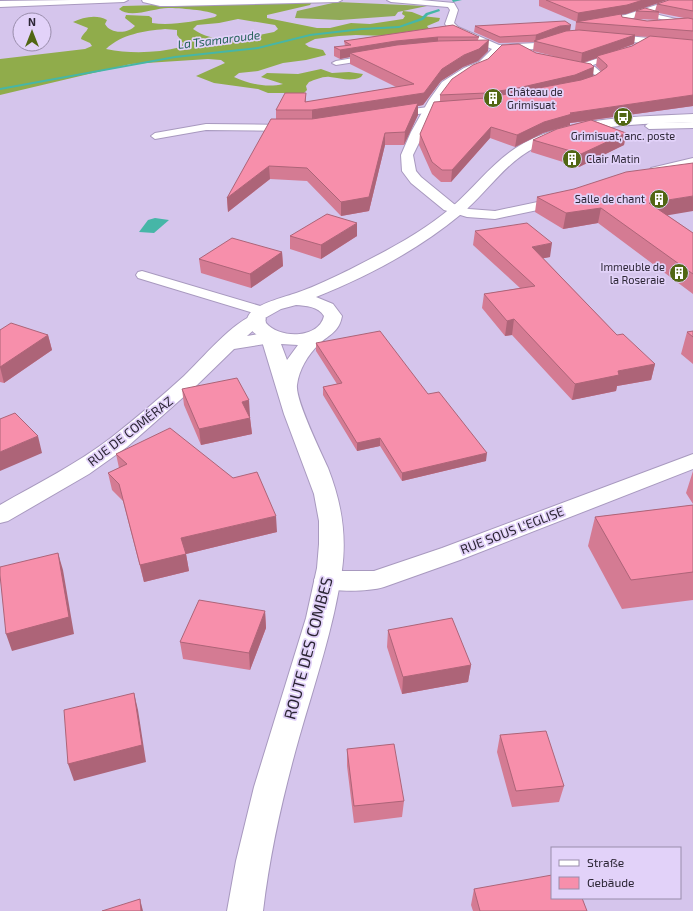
<svg xmlns="http://www.w3.org/2000/svg" width="693" height="911" font-family="'Exo 2',sans-serif">
	<style>
		.green { fill: #91aa58 }
		.forest { fill: #90ac4b; fill-rule: evenodd }
		.water { fill: #46b6a7 }
		.lines { fill: none; stroke-linecap: round; stroke-linejoin: round }
		.stream { fill: #46b6a7; fill-rule: evenodd }
		.service-casing { stroke: #a899bf; stroke-width: 2 }
		.minor-casing { stroke: #a899bf; stroke-width: 2 }
		.tertiary-casing { stroke: #a899bf; stroke-width: 2 }
		.service { fill: #fff; fill-rule: evenodd }
		.minor { fill: #fff; fill-rule: evenodd }
		.tertiary { fill: #fff; fill-rule: evenodd }
		.wall { fill: #d47b93; fill-rule: evenodd }
		.shaded-wall { fill: #ad6478 }
		.building { fill: #f78fab; stroke: #ad6478 }
		.labels { text-anchor: middle; stroke-width: 3.5; stroke-linejoin: round; paint-order: stroke }
		.far-poi-label { font-size: 11px; fill: #2c2635; stroke: #e2d2f9; text-anchor: start }
		.far-water-label { font-size: 12px; font-style: italic; fill: #26625a; stroke: #e2d2f9 }
		.street-label { font-size: 13px; fill: #2c2635; stroke: #e2d2f9 }
		.near-street-label { font-size: 16px; fill: #2c2635; stroke: #e2d2f9 }
	</style>
	<rect width="100%" height="100%" fill="#d5c5ec"/>
	<path class="green" d="M 337,2 L 427,6 L 398,12 L 395,16 L 340,20 L 295,18 L 297,11 Z"/>
	<path class="forest" d="M 171,0 L 293,0 L 312,2 L 310,5 L 267,15 L 267,18 L 317,28 L 330,28 L 351,23 L 370,24 L 403,19 L 405,16 L 402,14 L 403,11 L 412,12 L 422,16 L 440,18 L 439,21 L 427,26 L 430,30 L 387,36 L 356,35 L 339,36 L 315,39 L 305,44 L 309,47 L 323,50 L 326,55 L 306,60 L 283,63 L 258,71 L 239,73 L 234,77 C 249,84 267,88 283,84 L 261,77 L 267,73 L 298,74 L 321,69 L 332,73 L 349,72 L 363,74 L 361,77 C 350,82 342,78 330,77 C 323,76 315,80 309,82 L 306,86 L 307,90 L 304,93 L 268,93 L 258,89 L 214,83 L 196,76 L 225,63 L 221,60 L 208,59 L 131,64 L 0,95 L 0,59 L 85,49 L 92,46 L 90,43 L 81,39 C 82,34 86,33 88,28 L 73,22 C 83,17 97,14 107,20 L 105,24 C 110,34 128,34 135,26 L 125,18 L 126,15 L 149,16 L 152,18 L 152,23 C 172,26 195,21 215,17 L 217,15 C 209,10 178,8 168,8 C 154,8 130,19 119,9 L 123,6 L 160,5 ZM 238,19 L 275,25 L 278,29 L 274,32 C 247,37 217,46 193,29 L 197,25 L 219,23 ZM 165,29 L 177,30 L 177,35 L 183,43 L 181,47 C 157,53 131,54 106,49 C 122,34 144,31 165,29 Z"/>
	<path class="water" d="M 155,218 L 169,220 L 154,233 L 139,232 L 148,220 Z"/>
	<g class="lines">
		<path class="stream" d="M 452,0 L 462,0 L 453,2 Z
			M 439,9 L 440,11 L 428,15 L 423,20 L 399,28 L 362,30 L 310,36 L 258,49 L 175,58 L 0,90 L 0,88 L 175,56 L 258,47 L 310,34 L 362,28 L 399,26 L 421,18 L 426,13 Z"/>
		<defs>
			<path id="service" d="M 642,11 L 693,23 L 693,27 L 640,14 L 639,13 Z
				M 614,53 L 617,53 L 621,55 L 590,66 L 595,67 L 603,74 L 603,78 L 586,86 L 580,86 L 580,82 L 595,75 L 590,71 L 578,69 L 578,65 Z
				M 371,55 L 374,55 L 374,59 L 336,65 L 332,63 L 336,61 Z
				M 445,105 L 448,106 L 449,108 L 448,110 L 396,117 L 392,114 L 396,111 Z
				M 693,122 L 693,128 L 649,129 L 645,126 L 649,123 Z
				M 206,124 L 288,125 L 292,128 L 288,131 L 206,130 L 155,139 L 151,136 L 155,133 Z
				M 142,271 L 267,308 L 268,311 L 267,314 L 257,314 L 138,278 L 136,275 L 138,272 Z"/>
			<path id="minor" d="M 142,0 L 342,0 L 338,2 L 174,6 L 160,6 L 143,2 Z
				M 387,0 L 421,0 L 454,3 L 458,10 L 454,23 L 458,27 L 499,45 L 535,43 L 559,34 L 565,34 L 567,36 L 565,38 L 536,49 L 501,51 L 487,66 L 472,72 L 450,86 L 439,102 L 413,155 L 416,171 L 421,177 L 454,204 L 469,209 L 495,211 L 566,196 L 571,197 L 573,200 L 571,203 L 495,219 L 467,217 L 444,210 L 411,183 L 402,171 L 401,155 L 411,132 L 429,100 L 442,82 L 464,68 L 479,62 L 492,49 C 477,42 455,37 445,24 L 450,10 L 448,7 L 391,2 Z
				M 672,0 L 687,0 L 689,2 L 688,4 L 673,5 L 630,19 L 595,26 L 591,23 L 592,21 L 625,15 Z
				M 605,34 L 693,42 L 693,48 L 602,39 L 600,37 L 602,35 Z
				M 693,158 L 693,166 L 656,175 L 651,174 L 649,171 L 651,168 Z
				M 257,314 L 263,315 L 266,319 L 247,336 L 270,332 L 277,334 L 279,338 L 277,342 L 234,349 L 197,385 L 127,447 L 89,474 L 8,521 L 0,523 L 0,505 C 38,483 77,464 112,437 C 136,418 161,397 184,376 C 201,360 235,319 257,314 Z
				M 693,454 L 693,469 L 460,560 L 384,587 C 367,592 335,592 318,587 L 314,580 L 318,573 L 327,571 L 374,571 L 442,548 Z"/>
			<path id="tertiary" d="M 71,0 L 128,0 L 124,2 L 0,7 L 0,1 Z
				M 693,114 L 693,122 C 640,124 585,124 536,147 C 505,162 486,194 460,215 C 418,250 366,277 316,297 L 333,304 L 342,316 C 339,332 330,334 319,344 C 308,355 299,369 297,385 C 295,400 321,452 328,468 C 341,501 347,534 342,570 C 334,627 315,682 299,738 C 283,795 270,852 263,911 L 227,911 L 236,861 L 254,787 L 306,618 L 317,568 L 319,544 L 319,521 L 314,494 L 284,414 L 261,338 C 220,310 281,299 299,292 C 316,286 332,278 349,270 C 384,252 422,233 452,207 C 476,186 495,159 524,143 C 575,116 637,117 693,114 ZM 296,305 C 306,306 318,306 324,316 C 319,339 279,339 266,323 L 265,318 L 281,309 ZM 281,344 L 298,345 L 287,360 Z"/>
		</defs>
		<use href="#service" class="service-casing"/>
		<use href="#minor" class="minor-casing"/>
		<use href="#tertiary" class="tertiary-casing"/>
		<use href="#service" class="service"/>
		<use href="#minor" class="minor"/>
		<use href="#tertiary" class="tertiary"/>
	</g>
	<path class="wall" d="M 539,0 L 667,0 L 626,14 L 621,14 L 622,17 L 634,19 L 636,11 L 655,11 L 657,4 L 693,0 L 693,106 L 592,120 L 626,133 L 624,145 L 579,167 L 531,152 L 533,140 L 589,121 L 570,123 L 570,125 L 543,133 L 515,147 L 490,138 L 451,182 L 441,182 L 432,174 L 419,145 L 420,134 L 440,102 L 440,95 L 536,53 L 557,57 L 533,51 L 534,42 L 499,43 L 474,32 L 475,26 L 571,31 L 575,30 L 576,22 L 598,18 L 577,22 L 539,6 ZM 659,13 L 684,18 L 647,21 L 639,19 L 658,20 ZM 635,36 L 649,37 L 632,46 L 615,51 L 634,44 ZM 597,58 L 596,66 L 601,71 L 596,75 L 583,79 L 593,76 L 583,63 Z
		M 453,25 L 479,37 L 478,40 L 488,51 L 478,61 L 463,67 L 441,81 L 423,105 L 418,106 L 418,115 L 404,145 L 385,145 L 369,211 L 341,216 L 307,181 L 270,179 L 228,212 L 227,198 L 276,119 L 276,110 L 306,93 L 306,102 L 396,87 L 350,64 L 350,57 L 340,59 L 334,56 L 334,47 L 345,46 L 344,41 Z
		M 537,197 L 667,215 L 693,233 L 693,294 L 598,223 L 563,229 L 535,212 Z
		M 475,231 L 550,257 L 543,258 L 617,335 L 655,364 L 651,380 L 617,386 L 616,391 L 572,400 L 512,335 L 505,336 L 482,308 L 484,294 L 520,288 L 473,245 Z
		M 290,236 L 357,236 L 321,259 L 290,249 Z
		M 282,252 L 283,266 L 251,288 L 201,273 L 199,259 Z
		M 0,330 L 48,335 L 52,350 L 4,383 L 0,382 Z
		M 693,331 L 693,364 L 681,354 L 687,332 Z
		M 316,343 L 428,394 L 486,461 L 402,481 L 380,446 L 357,451 L 323,395 L 323,387 L 337,384 L 316,351 Z
		M 182,389 L 250,416 L 250,418 L 252,434 L 201,445 L 184,405 Z
		M 116,454 L 277,532 L 186,554 L 189,571 L 144,582 L 123,501 L 112,490 L 108,473 L 119,468 Z
		M 693,471 L 693,504 L 686,493 Z
		M 693,505 L 693,600 L 622,609 L 588,546 L 595,517 Z
		M 265,611 L 266,628 L 250,670 L 183,659 L 180,642 Z
		M 388,630 L 471,665 L 468,682 L 402,694 L 387,647 Z
		M 500,735 L 564,786 L 559,802 L 512,807 L 497,752 Z
		M 347,749 L 404,801 L 402,817 L 354,823 L 347,766 Z
		M 474,889 L 587,911 L 473,911 L 471,905 Z"/>
	<path class="shaded-wall" d="M 643,0 L 667,0 L 626,14 L 577,22 L 578,13 Z
		M 571,25 L 570,31 L 559,33 L 535,42 L 536,35 L 560,26 Z
		M 635,35 L 634,44 L 598,57 L 597,56 L 597,58 L 581,63 L 582,53 Z
		M 438,37 L 438,46 L 350,53 L 350,57 L 340,59 L 340,50 L 396,41 Z
		M 489,40 L 488,51 L 478,61 L 463,67 L 441,81 L 423,105 L 418,106 L 418,115 L 404,145 L 405,132 L 312,122 L 312,110 L 424,93 L 442,69 Z
		M 594,67 L 593,76 L 574,84 L 485,102 L 486,93 Z
		M 693,95 L 693,106 L 570,123 L 570,125 L 543,133 L 515,147 L 517,135 L 544,122 L 570,113 Z
		M 491,127 L 490,138 L 451,182 L 452,170 Z
		M 385,133 L 385,145 L 369,211 L 341,216 L 341,202 Z
		M 626,133 L 624,145 L 579,167 L 581,154 Z
		M 269,166 L 270,179 L 228,212 L 227,198 Z
		M 693,196 L 693,211 L 646,219 L 649,203 Z
		M 601,208 L 598,223 L 563,229 L 566,213 Z
		M 357,223 L 357,236 L 321,259 L 321,245 Z
		M 552,243 L 550,257 L 530,261 L 532,247 Z
		M 282,252 L 283,266 L 251,288 L 250,274 Z
		M 514,319 L 512,335 L 505,336 L 507,321 Z
		M 48,335 L 52,350 L 4,383 L 0,367 Z
		M 655,364 L 651,380 L 617,386 L 616,391 L 572,400 L 575,384 L 618,371 Z
		M 249,400 L 250,416 L 244,418 L 242,402 Z
		M 250,418 L 252,434 L 201,445 L 199,429 Z
		M 38,436 L 42,453 L 0,471 L 0,452 Z
		M 380,438 L 380,446 L 357,451 L 357,443 Z
		M 487,453 L 486,461 L 402,481 L 402,473 Z
		M 276,516 L 277,532 L 186,554 L 189,571 L 144,582 L 140,565 L 181,538 Z
		M 58,553 L 63,570 L 74,634 L 12,651 L 6,634 Z
		M 265,611 L 266,628 L 250,670 L 249,653 Z
		M 471,665 L 468,682 L 402,694 L 403,677 Z
		M 134,693 L 138,710 L 146,762 L 74,781 L 68,764 Z
		M 140,899 L 143,911 L 141,911 Z"/>
	<path class="building" d="M 546,0 L 643,0 L 627,5 L 578,13 Z
		M 669,0 L 693,0 L 693,11 L 657,4 Z
		M 645,8 L 659,12 L 636,11 Z
		M 621,14 L 622,17 L 647,21 L 688,18 L 693,19 L 693,31 L 576,22 Z
		M 565,21 L 571,25 L 560,26 L 536,35 L 500,37 L 475,26 Z
		M 453,25 L 479,37 L 438,37 L 396,41 L 340,50 L 334,47 L 351,45 L 344,41 Z
		M 579,30 L 635,35 L 582,53 L 534,41 L 566,31 Z
		M 650,36 L 693,40 L 693,95 L 570,113 L 572,114 L 544,122 L 517,135 L 491,127 L 452,170 L 442,170 L 432,162 L 420,134 L 434,102 L 486,98 L 581,80 L 596,75 L 607,67 L 607,65 L 597,56 L 632,46 Z
		M 489,40 L 479,49 L 464,55 L 442,69 L 424,93 L 312,110 L 276,110 L 285,93 L 306,93 L 305,102 L 414,84 L 350,53 L 397,45 L 439,41 Z
		M 519,44 L 536,53 L 591,64 L 594,67 L 575,75 L 518,88 L 486,93 L 440,95 L 452,79 L 473,65 L 488,59 L 502,45 Z
		M 418,103 L 405,132 L 385,133 L 369,197 L 341,202 L 307,168 L 269,166 L 227,198 L 271,119 L 312,119 Z
		M 591,120 L 626,133 L 581,154 L 533,140 L 557,129 Z
		M 693,163 L 693,196 L 649,203 L 693,233 L 693,274 L 601,208 L 566,213 L 537,197 L 574,189 L 626,172 Z
		M 327,214 L 357,223 L 321,245 L 290,236 Z
		M 527,223 L 552,243 L 532,247 L 617,335 L 623,334 L 655,364 L 618,371 L 619,375 L 575,384 L 514,319 L 507,321 L 484,294 L 535,286 L 475,231 Z
		M 232,238 L 282,252 L 250,274 L 199,259 Z
		M 11,323 L 48,335 L 0,367 L 0,330 Z
		M 380,331 L 428,394 L 439,392 L 487,453 L 402,473 L 380,438 L 357,443 L 323,387 L 342,383 L 316,343 Z
		M 693,331 L 693,337 L 687,332 Z
		M 237,378 L 249,400 L 242,402 L 250,418 L 199,429 L 182,389 Z
		M 15,413 L 38,436 L 0,452 L 0,419 Z
		M 170,428 L 233,478 L 257,472 L 276,516 L 181,538 L 186,554 L 140,565 L 119,484 L 108,473 L 127,464 L 116,454 Z
		M 693,505 L 693,572 L 631,580 L 595,517 Z
		M 58,553 L 69,617 L 6,634 L 0,575 L 0,567 Z
		M 199,600 L 265,611 L 249,653 L 180,642 Z
		M 452,618 L 471,665 L 403,677 L 388,630 Z
		M 134,693 L 142,745 L 68,764 L 64,710 Z
		M 546,731 L 564,786 L 516,791 L 500,735 Z
		M 394,744 L 404,801 L 354,806 L 347,749 Z
		M 552,875 L 552,898 L 582,898 L 587,911 L 480,911 L 474,889 Z
		M 140,899 L 141,911 L 102,911 Z"/>
	<defs>
		<symbol id="building-disc" viewBox="-11 -11 22 22"><circle r="9.5" fill="#516613" stroke="#e2d2f9"/><path d="M-4-6H4V6H1V3H-1V6H-4ZM-2.5-4.3h1.7v1.8h-1.7ZM.8-4.3h1.7v1.8H.8ZM-2.5-1h1.7V.8h-1.7ZM.8-1h1.7V.8H.8Z" fill="#fff"/></symbol>
		<symbol id="bus-disc" viewBox="-11 -11 22 22"><circle r="9.5" fill="#516613" stroke="#e2d2f9"/><path d="M-5-6H5V4H4V6H2V4H-2V6H-4V4H-5ZM-3.5-4V0h7V-4ZM-3.5 1.2v1.5H-2V1.2ZM2 1.2v1.5H3.5V1.2Z" fill="#fff"/></symbol>
	</defs>
	<g fill-rule="evenodd">
		<use href="#building-disc" x="482" y="87" width="22" height="22"/>
		<use href="#bus-disc" x="612" y="106" width="22" height="22"/>
		<use href="#building-disc" x="561" y="148" width="22" height="22"/>
		<use href="#building-disc" x="648" y="188" width="22" height="22"/>
		<use href="#building-disc" x="668" y="262" width="22" height="22"/>
	</g>
	<g class="labels">
		<g class="far-poi-label">
			<text x="507" y="96">Château de<tspan x="507" dy="13">Grimisuat</tspan></text>
			<text x="623" y="140" text-anchor="middle">Grimisuat, anc. poste</text>
			<text x="586" y="163">Clair Matin</text>
			<text x="645" y="203" text-anchor="end">Salle de chant</text>
			<text x="665" y="271" text-anchor="end">Immeuble de<tspan x="665" dy="13">la Roseraie</tspan></text>
		</g>
		<g class="far-water-label">
			<text transform="translate(219 40) rotate(-7)" y="4">La Tsamaroude</text>
		</g>
		<g class="street-label">
			<text transform="translate(130 431) rotate(-38)" y="5">RUE DE COMÉRAZ</text>
			<text transform="translate(512 530) rotate(-21)" y="5">RUE SOUS L'EGLISE</text>
		</g>
		<g class="near-street-label">
			<text transform="translate(308 648) rotate(-75)" y="6">ROUTE DES COMBES</text>
		</g>
	</g>
	<rect x="551" y="847" width="130" height="52" fill="#e2d2f9" stroke="#998dab"/>
	<rect x="559" y="860" width="20" height="6" fill="#ffffff" stroke="#998dab"/>
	<text x="587" y="867" font-size="12" fill="#2c2635">Straße</text>
	<rect x="559" y="877" width="20" height="12" fill="#f78fab" stroke="#998dab"/>
	<text x="587" y="887" font-size="12" fill="#2c2635">Gebäude</text>
	<g transform="translate(32 32)"><circle r="19" fill="#e2d2f9" stroke="#998dab"/>
	<path d="M0-3L7 15L0 10L-7 15Z" fill="#516613"/>
	<text y="-6" font-size="11" font-weight="bold" text-anchor="middle" fill="#2c2635">N</text>
	</g>
</svg>
